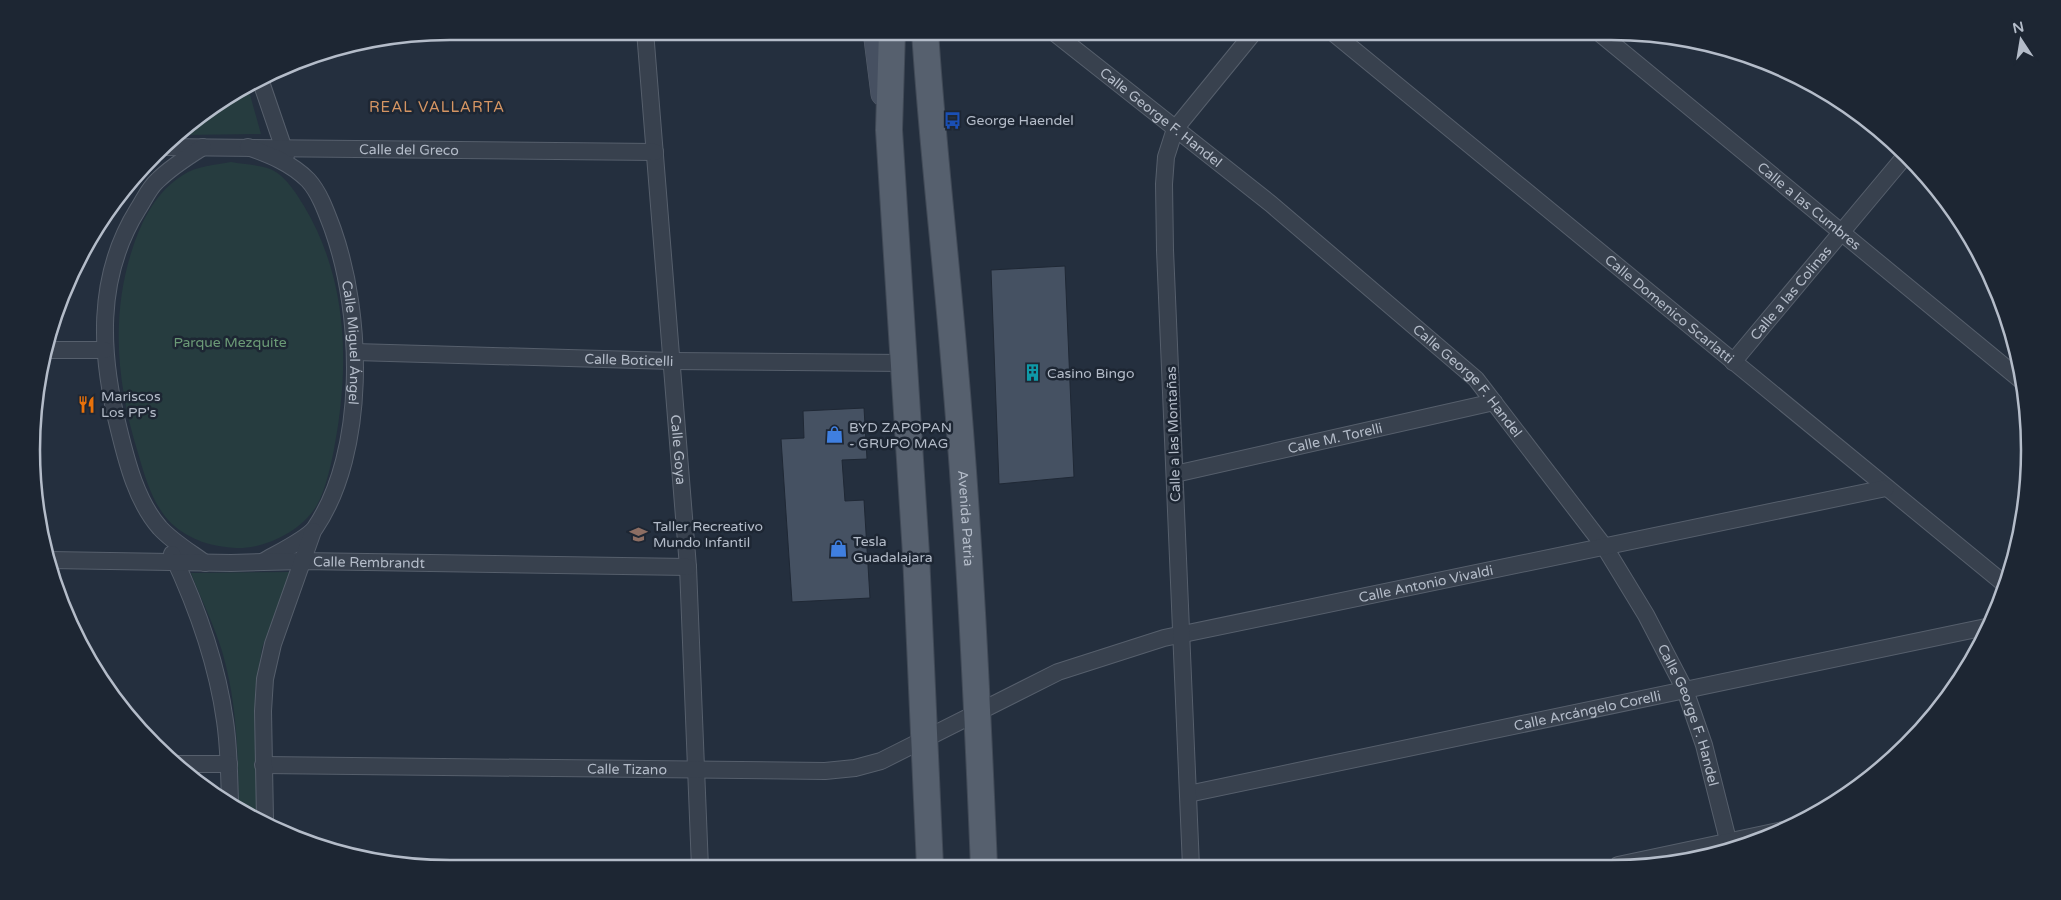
<svg xmlns="http://www.w3.org/2000/svg" width="2061" height="900" font-family="'Varela Round',sans-serif">
	<style>
		.green { fill: #263c3f }
		.building { fill: #455162; stroke: #1f2835 }
		.lines { fill: none; stroke-linecap: round; stroke-linejoin: round }
		.street-casing { stroke: #565f6c; stroke-width: 18 }
		.secondary-casing { stroke: #565f6c; stroke-width: 25 }
		.primary-casing { stroke: #414a57; stroke-width: 28 }
		.street { stroke: #38414e; stroke-width: 16 }
		.secondary { stroke: #465061; stroke-width: 24 }
		.primary { stroke: #56606e; stroke-width: 26 }
		.labels { text-anchor: middle; stroke-width: 5; stroke-linejoin: round; paint-order: stroke }
		.street-label { font-size: 14px; fill: #b4bcc9; stroke: #1d2633 }
		.poi-label { font-size: 14px; fill: #b4bcc9; stroke: #1d2633; text-anchor: start }
		.park-label { font-size: 14px; fill: #6b9a76; stroke: #1d2633 }
		.neighbourhood-label { font-size: 15px; letter-spacing: 1px; fill: #d59563; stroke: #1d2633 }
		.rim { fill: none; stroke: #b4bcc9; stroke-width: 2.5 }
	</style>
	<rect width="100%" height="100%" fill="#242f3e"/>
	<path class="green" d="M 247,84 L 261,134 L 182,135 L 184,128 Z
		M 231,162 C 243,164 259,165 270,169 C 285,175 296,193 304,206 C 347,278 350,362 335,443 C 332,461 326,489 317,505 C 302,531 265,549 236,548 C 213,547 189,540 172,524 C 153,506 145,477 138,453 C 117,385 110,315 133,247 C 143,218 156,192 183,175 C 196,166 216,165 231,162 Z
		M 290,572 L 262,648 L 255,691 L 258,816 L 239,806 C 238,753 237,702 222,651 C 214,625 201,599 191,573 Z"/>
	<path class="building" d="M 1065,266 L 1074,477 L 999,484 L 991,270 Z
		M 864,408 L 867,459 L 842,460 L 845,501 L 864,500 L 870,598 L 792,602 L 781,439 L 804,438 L 803,411 Z"/>
	<g class="lines">
		<defs>
			<g id="street">
				<path id="s1" d="M 645,31 L 688,567 L 700,868"/>
				<path id="s2" d="M 1052,31 L 1271,204 L 1476,379 L 1604,546 L 1646,615 L 1685,690 L 1704,745 L 1730,848"/>
				<path id="s3" d="M 1331,31 L 2007,586"/>
				<path id="s4" d="M 1597,31 L 2022,381"/>
				<path d="M 260,79 L 286,155"/>
				<path id="s5" d="M 164,147 L 655,152"/>
				<path d="M 203,147 C 187,157 170,168 157,181 C 149,188 144,200 138,209 C 95,278 100,355 119,430 C 127,463 137,502 160,528 C 173,542 190,552 205,563"/>
				<path id="s6" d="M 248,147 C 270,155 291,163 308,180 C 320,193 327,214 333,230 C 363,315 367,451 315,528 C 307,539 276,554 264,561"/>
				<path d="M 46,350 L 104,350"/>
				<path id="s7" d="M 355,352 L 672,361 L 903,363"/>
				<path id="s8" d="M 1733,362 L 1906,155"/>
				<path id="s9" d="M 1175,474 L 1494,402"/>
				<path d="M 172,554 C 197,607 217,663 225,721 C 229,747 229,774 230,801"/>
				<path id="s10" d="M 50,560 L 231,563 L 303,561 L 688,567"/>
				<path d="M 175,764 L 229,764"/>
				<path id="s11" d="M 263,765 L 825,771 L 855,768 L 881,761 L 1058,672 L 1164,638 L 1886,488"/>
				<path id="s12" d="M 1188,794 L 1986,627"/>
				<path d="M 265,820 L 263,711 L 265,679 L 273,644 L 313,531"/>
				<path d="M 1618,865 L 1783,830"/>
				<path d="M 1191,867 L 1165,250 L 1164,184 L 1166,157 L 1175,129 L 1255,31"/>
			</g>
			<path id="secondary" d="M 875,31 L 883,94"/>
			<g id="primary">
				<path d="M 892,31 L 889,130 L 916,554 L 930,867"/>
				<path id="s13" d="M 925,31 C 932,141 945,249 954,358 C 969,528 977,698 984,867"/>
			</g>
		</defs>
		<use href="#street" class="street-casing"/>
		<use href="#secondary" class="secondary-casing"/>
		<use href="#primary" class="primary-casing"/>
		<use href="#street" class="street"/>
		<use href="#secondary" class="secondary"/>
		<use href="#primary" class="primary"/>
	</g>
	<defs>
		<symbol id="bus-bare" viewBox="-9 -9 18 18"><path d="M-5-6H5V4H4V6H2V4H-2V6H-4V4H-5ZM-3.5-4V0h7V-4ZM-3.5 1.2v1.5H-2V1.2ZM2 1.2v1.5H3.5V1.2Z" fill="#1a4fb4" stroke="#1d2633" stroke-width="2.5" paint-order="stroke"/></symbol>
		<symbol id="building-bare" viewBox="-9 -9 18 18"><path d="M-4-6H4V6H1V3H-1V6H-4ZM-2.5-4.3h1.7v1.8h-1.7ZM.8-4.3h1.7v1.8H.8ZM-2.5-1h1.7V.8h-1.7ZM.8-1h1.7V.8H.8Z" fill="#0f9aa8" stroke="#1d2633" stroke-width="2.5" paint-order="stroke"/></symbol>
		<symbol id="restaurant-bare" viewBox="-9 -9 18 18"><path d="M-5-6h1v4h1v-4h1v4h1v-4h1v5L-1.5 .5V6h-2V.5L-5-1ZM5-6V6H3V1.5H1.5Q1.5-4 5-6Z" fill="#e8710a" stroke="#1d2633" stroke-width="2.5" paint-order="stroke"/></symbol>
		<symbol id="shop-bare" viewBox="-9 -9 18 18"><path d="M-5-2.5h2.3a2.7 3.5 0 0 1 5.4 0H5L5.5 6h-11ZM-1.5-2.5h3a1.5 2.3 0 0 0-3 0Z" fill="#3f7fe0" stroke="#1d2633" stroke-width="2.5" paint-order="stroke"/></symbol>
		<symbol id="school-bare" viewBox="-9 -9 18 18"><path d="M0-5L7-2L0 1L-7-2ZM-4 1L0 2.5L4 1V4Q0 6-4 4Z" fill="#8d6e63" stroke="#1d2633" stroke-width="2.5" paint-order="stroke"/></symbol>
	</defs>
	<g fill-rule="evenodd">
		<use href="#bus-bare" x="940" y="108" width="25" height="25"/>
		<use href="#building-bare" x="1020" y="360" width="25" height="25"/>
		<use href="#restaurant-bare" x="74" y="392" width="25" height="25"/>
		<use href="#shop-bare" x="822" y="422" width="25" height="25"/>
		<use href="#school-bare" x="626" y="522" width="25" height="25"/>
		<use href="#shop-bare" x="826" y="536" width="25" height="25"/>
	</g>
	<g class="labels">
		<g class="street-label">
			<text dy="5" stroke="none"><textPath href="#s2" startOffset="139">Calle George F. Handel</textPath></text>
			<text dy="5" stroke="none"><textPath href="#s5" startOffset="245">Calle del Greco</textPath></text>
			<text dy="5" stroke="none"><textPath href="#s4" startOffset="275">Calle a las Cumbres</textPath></text>
			<text dy="5" stroke="none"><textPath href="#s8" startOffset="90">Calle a las Colinas</textPath></text>
			<text dy="5" stroke="none"><textPath href="#s3" startOffset="438">Calle Domenico Scarlatti</textPath></text>
			<text dy="5" stroke="none"><textPath href="#s6" startOffset="240">Calle Miguel Ángel</textPath></text>
			<text dy="5" stroke="none"><textPath href="#s7" startOffset="274">Calle Boticelli</textPath></text>
			<text dy="5" stroke="none"><textPath href="#s2" startOffset="544">Calle George F. Handel</textPath></text>
			<text transform="translate(1173 434) rotate(-92)" y="5">Calle a las Montañas</text>
			<text dy="5" stroke="none"><textPath href="#s9" startOffset="164">Calle M. Torelli</textPath></text>
			<text dy="5" stroke="none"><textPath href="#s1" startOffset="420">Calle Goya</textPath></text>
			<text dy="5" stroke="none"><textPath href="#s13" startOffset="489">Avenida Patria</textPath></text>
			<text dy="5" stroke="none"><textPath href="#s10" startOffset="319">Calle Rembrandt</textPath></text>
			<text dy="5" stroke="none"><textPath href="#s11" startOffset="1196">Calle Antonio Vivaldi</textPath></text>
			<text dy="5" stroke="none"><textPath href="#s12" startOffset="408">Calle Arcángelo Corelli</textPath></text>
			<text dy="5" stroke="none"><textPath href="#s2" startOffset="949">Calle George F. Handel</textPath></text>
			<text dy="5" stroke="none"><textPath href="#s11" startOffset="364">Calle Tizano</textPath></text>
		</g>
		<g class="poi-label">
			<text x="966" y="125">George Haendel</text>
			<text x="1047" y="378">Casino Bingo</text>
			<text x="101" y="401">Mariscos<tspan x="101" dy="16">Los PP's</tspan></text>
			<text x="849" y="432">BYD ZAPOPAN<tspan x="849" dy="16">- GRUPO MAG</tspan></text>
			<text x="653" y="531">Taller Recreativo<tspan x="653" dy="16">Mundo Infantil</tspan></text>
			<text x="853" y="546">Tesla<tspan x="853" dy="16">Guadalajara</tspan></text>
		</g>
		<g class="park-label">
			<text x="230" y="347">Parque Mezquite</text>
		</g>
		<g class="neighbourhood-label">
			<text x="437" y="112">REAL VALLARTA</text>
		</g>
	</g>
	<path d="M0 0H2061V900H0ZM450 40H1611A410 410 0 0 1 2021 450V450A410 410 0 0 1 1611 860H450A410 410 0 0 1 40 450V450A410 410 0 0 1 450 40Z" fill="#1d2633" fill-rule="evenodd"/>
	<path class="rim" d="M450 40H1611A410 410 0 0 1 2021 450V450A410 410 0 0 1 1611 860H450A410 410 0 0 1 40 450V450A410 410 0 0 1 450 40Z"/>
	<g transform="translate(2021 40) rotate(348)" stroke="#1d2633" stroke-width="4" paint-order="stroke">
	<path d="M0-4L9 19L0 12L-9 19Z" fill="#b4bcc9"/>
	<text y="-8" font-size="14" font-weight="bold" text-anchor="middle" fill="#b4bcc9">N</text>
	</g>
</svg>
